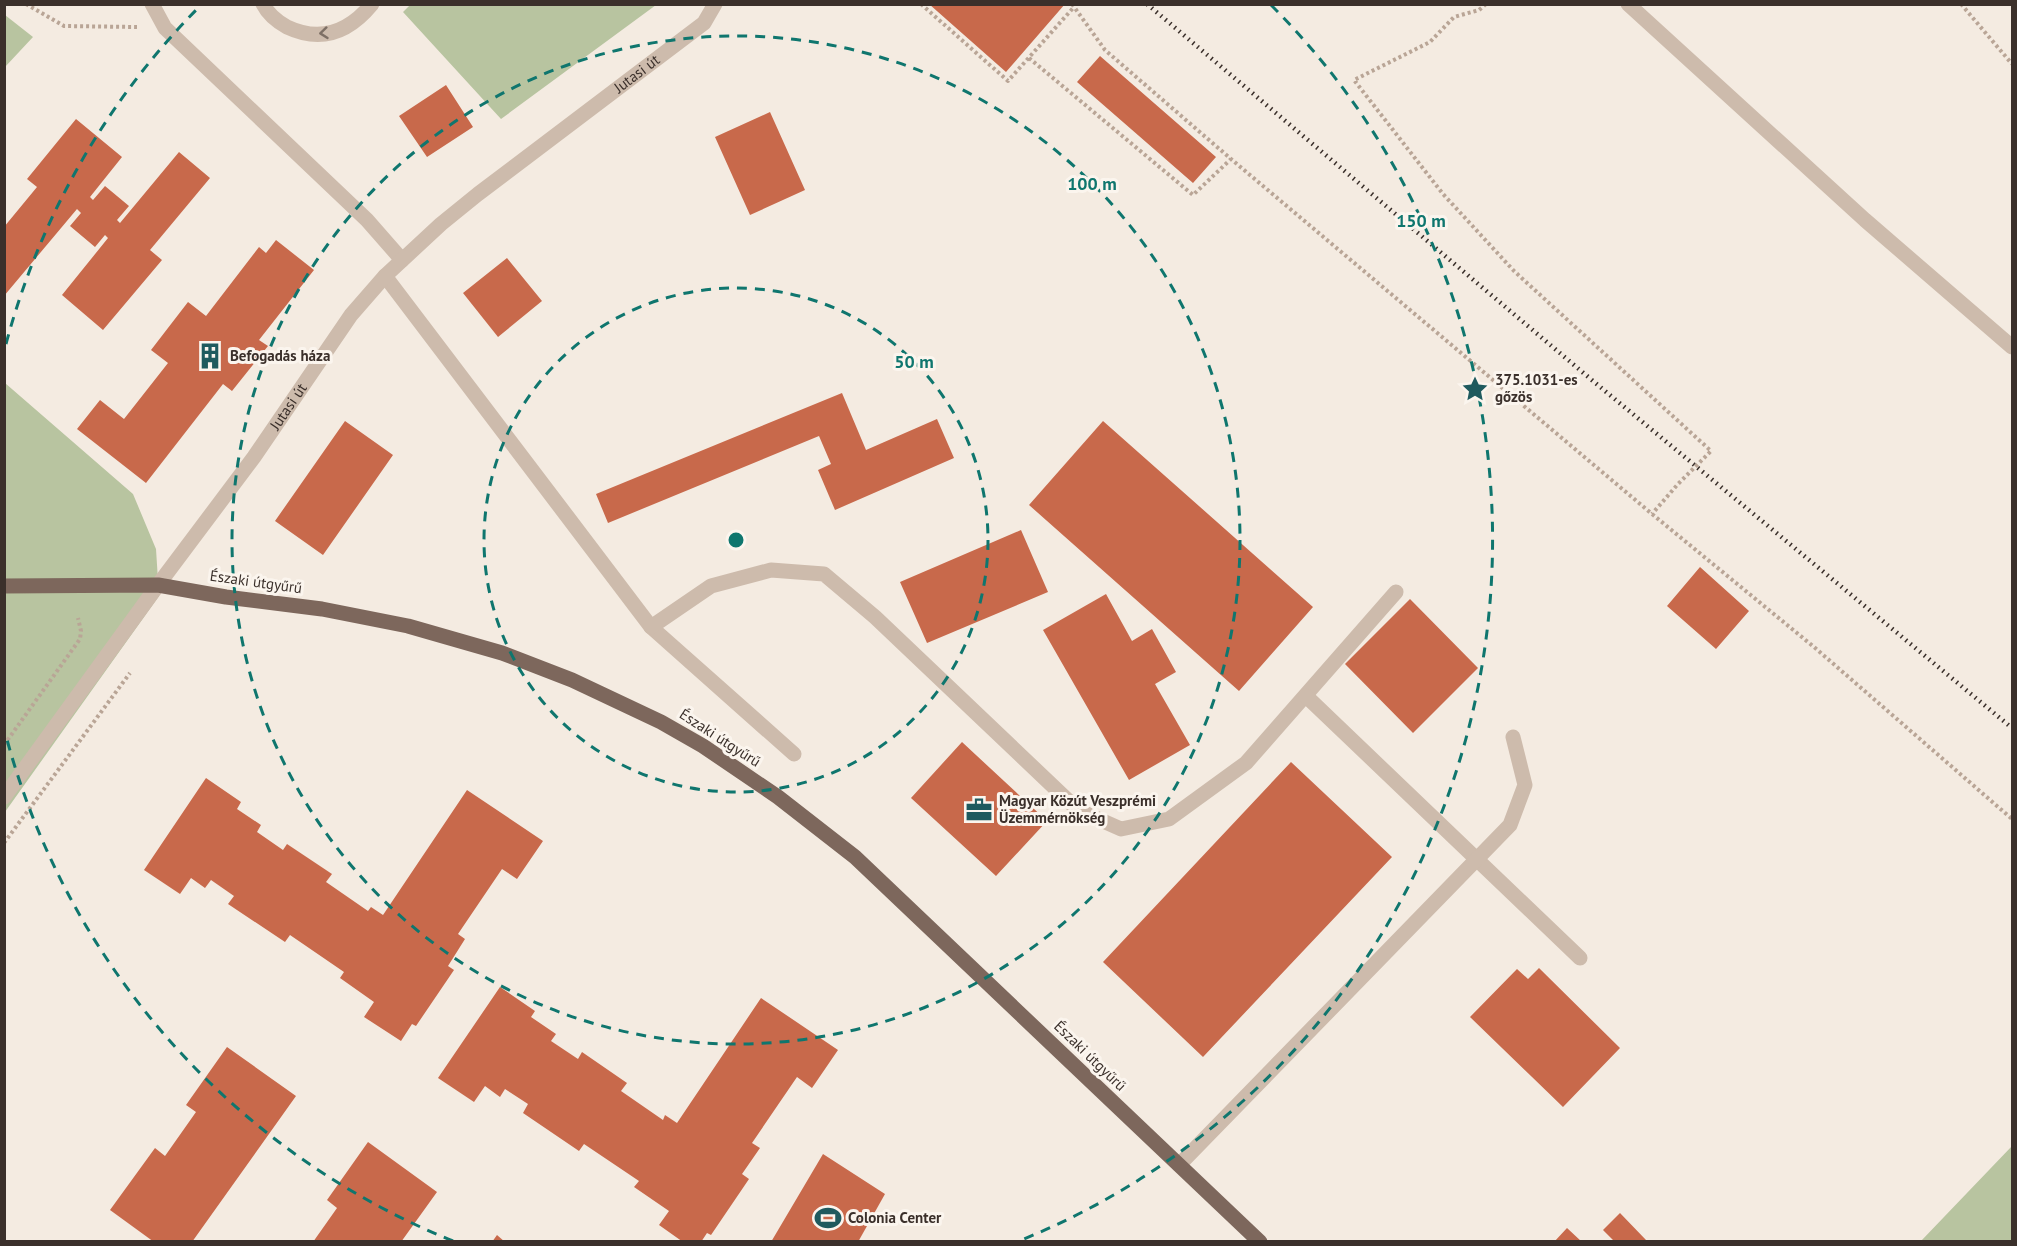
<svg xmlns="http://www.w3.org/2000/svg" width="2017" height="1246" font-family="'PT Sans',sans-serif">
  <rect width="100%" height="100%" fill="#f4ebe1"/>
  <!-- green -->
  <path fill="#b8c4a0" d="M410 5V4L656 5 501 119 403 12Z
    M5 15 33 37 5 67H4Z
    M5 383 133 494 156 549 159 596 5 812Z
    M2012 1146V1241H1921Z"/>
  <!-- building -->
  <path fill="#c8694b" d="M929 4H1065L1006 72Z
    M1100 56 1216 157 1193 183 1077 82Z
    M446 85 473 127 427 157 399 116Z
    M770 112 805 190 750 215 715 137Z
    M76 119 122 157 90 197 93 200 105 186 129 206 117 220 120 223 179 152 210 178 150 250 162 260 103 330 62 295 108 238 105 235 95 247 70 226 81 213 77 209 4 296V227L37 187 27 179Z
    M276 240 314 270 259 340 268 346 232 391 223 384 146 483 77 429 100 400 124 419 168 363 151 350 188 302 206 316 259 247 266 253Z
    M507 258 542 301 498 337 463 293Z
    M842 393 866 450 937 419 954 458 835 510 818 470 831 464 819 436 608 523 596 494Z
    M345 421 393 455 323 555 275 521Z
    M1103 421 1313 607 1239 691 1029 505Z
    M1021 530 1048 592 927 643 900 582Z
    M1700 567 1749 611 1716 649 1667 606Z
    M1106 594 1132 641 1152 629 1176 672 1155 684 1190 745 1129 780 1043 630Z
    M1410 599 1478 668 1413 733 1345 664Z
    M962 742 1047 821 996 876 911 798Z
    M1291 762 1392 857 1203 1057 1103 962Z
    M206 778 241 802 237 809 261 825 257 832 283 850 287 844 332 874 326 882 368 911 371 907 383 915 467 790 543 841 517 879 502 869 458 934 465 939 448 966 454 970 416 1026 412 1024 401 1041 364 1017 374 1002 340 978 344 972 290 935 285 942 228 904 234 896 211 880 205 888 191 878 180 894 144 870Z
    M1539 968 1620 1048 1563 1107 1470 1017 1517 969 1528 979Z
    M500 987 535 1011 531 1017 556 1034 551 1041 578 1059 582 1052 627 1083 621 1091 663 1120 665 1115 677 1123 761 998 838 1050 812 1088 797 1077 752 1143 760 1148 742 1174 749 1179 711 1235 707 1233 701 1242H683L659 1225 669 1211 634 1187 639 1181 584 1144 579 1151 523 1113 528 1104 505 1089 500 1097 485 1086 474 1102 438 1078Z
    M227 1047 296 1096 192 1242H154L110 1210 155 1148 165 1156 196 1112 186 1105Z
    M368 1142 437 1192 401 1242H313L337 1208 327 1200Z
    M823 1154 885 1194 858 1242H771Z
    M1620 1213 1646 1240 1644 1242H1615L1603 1230Z
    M1567 1228 1582 1242H1554Z
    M497 1235 505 1242H492Z"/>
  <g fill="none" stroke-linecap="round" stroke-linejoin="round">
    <!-- path -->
    <path stroke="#b9a596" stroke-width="4" stroke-dasharray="3 3" stroke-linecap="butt" d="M26 4 64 26 137 27
      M921 4 1008 81 1074 7
      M1072 4 1105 50 1231 159 1652 514 1814 647 2012 819
      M1486 4 1479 10 1454 17 1430 42 1354 80 1443 194 1514 271 1711 451 1678 484 1652 514
      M1961 4 2012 64
      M1029 58 1193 195 1231 159
      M4 745 80 639 81 631 78 618
      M4 843 130 673"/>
    <!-- minor -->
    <g stroke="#cdbbac" stroke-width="15">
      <path d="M152 4 165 28 367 220 402 260"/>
      <path d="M263 4C268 14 278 22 287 27 321 43 349 32 372 4"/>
      <path d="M1628 4 1865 220 2012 347"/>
      <path d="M385 276 651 627 794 754"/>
      <path d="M651 627 711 586 771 570 824 574 875 617 1078 810 1121 829 1169 819 1246 763 1396 592"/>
      <path d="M1306 696 1580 958"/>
      <path id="s1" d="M4 797 158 585 254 457 351 315 385 276 441 224 478 194 704 23 715 4"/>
      <path d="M1179 1165 1510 825 1525 785 1513 737"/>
    </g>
    <!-- major -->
    <path stroke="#7d675c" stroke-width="15" d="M4 586 158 585 226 597 322 609 408 626 502 653 572 680 661 722 703 746 778 797 855 857 1260 1242"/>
    <!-- rail -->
    <path stroke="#3b302b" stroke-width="4.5" stroke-dasharray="1.5 4.5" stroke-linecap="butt" d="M1147 4 1593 381 2012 728"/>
  </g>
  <!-- one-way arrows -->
  <defs><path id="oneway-chevron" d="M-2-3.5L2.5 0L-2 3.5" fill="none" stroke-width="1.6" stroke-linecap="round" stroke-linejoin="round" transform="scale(1.5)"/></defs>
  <use stroke="#7d6f65" href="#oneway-chevron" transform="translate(324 33) rotate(174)"/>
  <!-- distance rings -->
  <g fill="none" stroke="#0f766e" stroke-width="3" stroke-dasharray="10 8">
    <circle cx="736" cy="540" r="252"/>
    <circle cx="736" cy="540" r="504"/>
    <path d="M453 1241A756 756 0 0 1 6 736M6 344A756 756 0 0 1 201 5M1271 5A756 756 0 0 1 1019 1241"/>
  </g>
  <!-- icons -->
  <defs>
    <g id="building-bare" transform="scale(2.07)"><path d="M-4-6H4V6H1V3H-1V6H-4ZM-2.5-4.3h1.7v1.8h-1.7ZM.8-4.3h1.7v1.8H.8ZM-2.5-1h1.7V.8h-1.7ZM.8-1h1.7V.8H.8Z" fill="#1f5a5e" stroke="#fbf5ee" stroke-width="2.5" paint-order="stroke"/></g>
    <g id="sight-bare" transform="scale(2.07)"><path d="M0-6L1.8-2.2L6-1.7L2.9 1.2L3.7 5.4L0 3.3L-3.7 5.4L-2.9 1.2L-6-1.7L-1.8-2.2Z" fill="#1f5a5e" stroke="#fbf5ee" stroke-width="2.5" paint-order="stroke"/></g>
    <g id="office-bare" transform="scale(2.07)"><path d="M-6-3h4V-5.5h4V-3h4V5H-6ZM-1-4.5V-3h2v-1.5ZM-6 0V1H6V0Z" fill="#1f5a5e" stroke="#fbf5ee" stroke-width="2.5" paint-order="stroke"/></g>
    <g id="stadium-bare" transform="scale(2.07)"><path d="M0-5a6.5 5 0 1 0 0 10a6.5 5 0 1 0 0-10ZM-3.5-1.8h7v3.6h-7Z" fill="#1f5a5e" stroke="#fbf5ee" stroke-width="2.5" paint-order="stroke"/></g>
  </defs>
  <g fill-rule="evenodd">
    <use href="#building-bare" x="210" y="356"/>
    <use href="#sight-bare" x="1475" y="389"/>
    <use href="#office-bare" x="979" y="810"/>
    <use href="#stadium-bare" x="828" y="1218"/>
  </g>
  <g text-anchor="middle" stroke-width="6" stroke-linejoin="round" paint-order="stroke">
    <!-- street labels -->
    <g font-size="15" fill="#3b302b" stroke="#fbf5ee">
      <text dy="5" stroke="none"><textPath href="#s1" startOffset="969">Jutasi út</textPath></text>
      <text dy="5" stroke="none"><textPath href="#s1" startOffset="483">Jutasi út</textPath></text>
      <text transform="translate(256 582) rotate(8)" y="5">Északi útgyűrű</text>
      <text transform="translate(720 738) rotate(33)" y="5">Északi útgyűrű</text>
      <text transform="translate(1090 1056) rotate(44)" y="5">Északi útgyűrű</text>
    </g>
    <!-- poi labels -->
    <g font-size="15" font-weight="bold" fill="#3b302b" stroke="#fbf5ee" text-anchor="start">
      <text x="230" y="361">Befogadás háza</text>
      <text x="1495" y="385">375.1031-es<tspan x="1495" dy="17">gőzös</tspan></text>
      <text x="999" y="806">Magyar Közút Veszprémi<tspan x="999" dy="17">Üzemmérnökség</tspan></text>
      <text x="848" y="1223">Colonia Center</text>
    </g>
  </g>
  <circle cx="736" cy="540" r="9" fill="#0f766e" stroke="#fbf5ee" stroke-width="3"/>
  <g font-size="18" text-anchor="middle" font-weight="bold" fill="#0f766e" stroke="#fbf5ee" stroke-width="6" stroke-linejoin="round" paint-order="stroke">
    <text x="1092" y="190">100 m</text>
    <text x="1421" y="227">150 m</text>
    <text x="914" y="368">50 m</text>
  </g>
  <!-- border -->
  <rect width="2017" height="1246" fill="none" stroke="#3b302b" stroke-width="12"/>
</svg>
